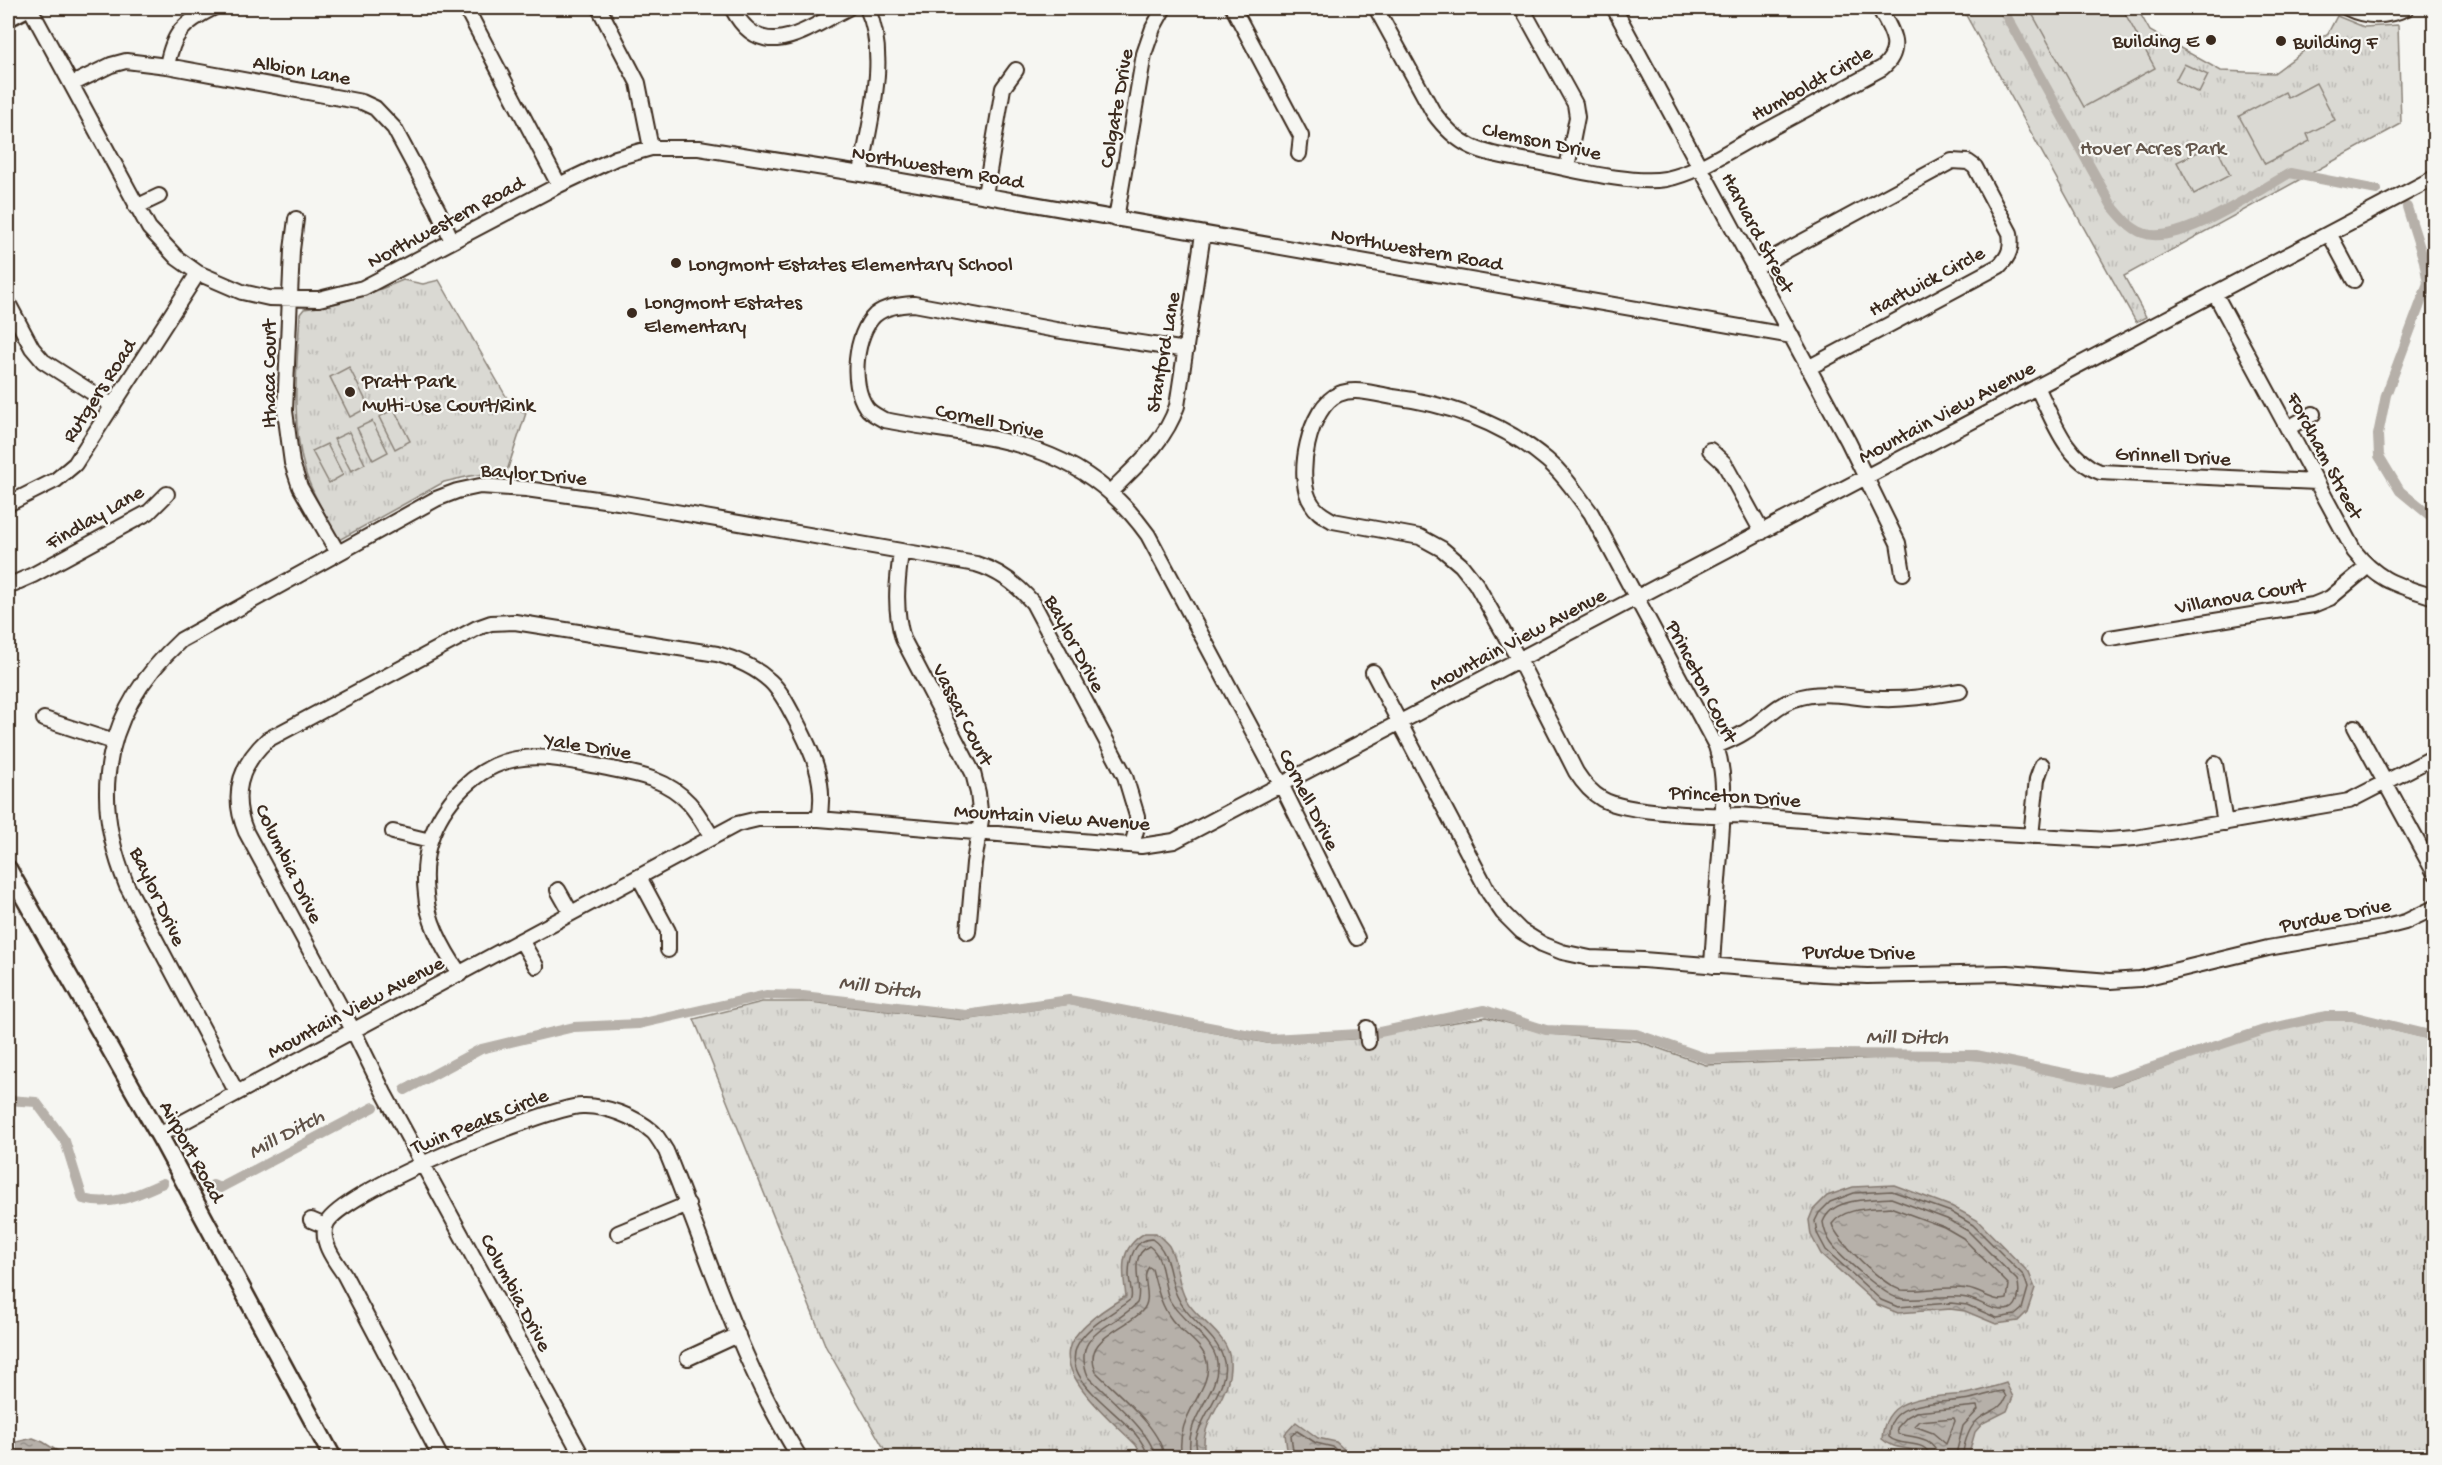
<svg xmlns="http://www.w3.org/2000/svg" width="2442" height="1465" font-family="'Gochi Hand',sans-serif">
  <defs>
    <pattern id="grass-tufts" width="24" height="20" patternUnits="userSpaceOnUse" patternTransform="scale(1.5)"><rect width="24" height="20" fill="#dad9d3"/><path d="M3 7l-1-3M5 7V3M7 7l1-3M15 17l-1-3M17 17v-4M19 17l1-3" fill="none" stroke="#bcbab5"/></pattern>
    <pattern id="water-ripples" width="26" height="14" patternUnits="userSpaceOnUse" patternTransform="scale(1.5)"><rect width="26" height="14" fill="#b6b0a9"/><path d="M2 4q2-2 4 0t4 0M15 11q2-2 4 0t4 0" fill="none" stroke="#958f89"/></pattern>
  </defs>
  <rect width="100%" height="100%" fill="#f6f6f2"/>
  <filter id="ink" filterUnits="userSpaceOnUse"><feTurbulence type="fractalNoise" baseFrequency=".0167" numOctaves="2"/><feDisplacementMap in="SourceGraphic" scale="12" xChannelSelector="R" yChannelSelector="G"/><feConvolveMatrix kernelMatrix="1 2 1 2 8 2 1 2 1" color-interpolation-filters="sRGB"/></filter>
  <g filter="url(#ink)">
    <!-- grass -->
    <path fill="url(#grass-tufts)" stroke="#8a8278" stroke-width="1.5" d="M1962 8H2137L2150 31 2221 71 2274 73 2328 33 2337 16 2364 27 2398 25 2401 124 2124 276 2146 317 2136 322Z
      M403 280 423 284 439 280 511 405 526 413 507 471 470 476 444 482 339 540C328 519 313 496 306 474 290 422 297 367 300 314L304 309C340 305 370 294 403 280Z
      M762 1002H810L964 1020 1069 1004 1267 1043 1353 1039 1486 1017 1549 1034 1638 1041 1706 1065 1909 1057 1988 1060 2112 1086 2267 1031 2325 1020 2348 1019 2434 1040V1456L889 1457 826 1347 694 1019Z"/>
    <!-- garden -->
    <path fill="#dad9d3" stroke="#8a8278" stroke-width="1.5" d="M2029 8H2122L2155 68 2084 107Z
      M2184 64 2208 75 2199 93 2175 81Z
      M2316 83 2335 120 2307 134 2310 141 2265 164 2239 116 2285 92 2288 98Z
      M2215 144 2230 175 2194 194 2177 162Z
      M349 367 369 407 350 417 330 377Z
      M394 409 410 441 395 449 379 417Z
      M372 421 388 452 373 460 357 428Z
      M349 432 365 464 351 471 334 439Z
      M327 444 343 475 329 483 312 451Z"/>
    <!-- water -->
    <path fill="url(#water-ripples)" stroke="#857a71" stroke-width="1.5" d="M1894 1185 1953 1207 1977 1220 2029 1273 2035 1288 2027 1312 2018 1321 1996 1324 1965 1311 1950 1309 1898 1313 1878 1305 1821 1254 1811 1235 1809 1220 1813 1210 1827 1196 1853 1187Z
      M1145 1233H1156C1160 1237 1166 1242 1169 1246 1180 1265 1176 1289 1191 1307 1204 1324 1230 1338 1230 1362 1232 1401 1197 1418 1205 1457H1143L1136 1445C1116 1424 1061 1381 1069 1349 1074 1328 1109 1306 1126 1296 1122 1269 1119 1248 1145 1233Z
      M2006 1383 2013 1397 2007 1411 1983 1423 1975 1432 1968 1457H1927C1914 1445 1896 1452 1882 1439 1885 1393 1930 1398 1965 1394 1979 1392 1993 1387 2006 1383Z
      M1296 1422 1318 1438 1336 1442 1352 1457H1288L1285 1434Z
      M33 1438 43 1442 67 1457H8V1444Z"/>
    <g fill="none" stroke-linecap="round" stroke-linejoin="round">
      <!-- shore -->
      <path stroke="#6c6056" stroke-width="1.5" d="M1892 1191 1951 1212 1973 1225 2024 1276 2028 1288 2022 1309 2015 1315 1997 1318 1967 1305 1951 1303 1898 1307 1881 1300 1826 1250 1817 1233 1815 1221 1819 1213 1830 1202 1854 1193Z
        M1891 1198 1947 1219 1968 1231 2017 1280C2020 1288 2020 1305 2010 1309 1995 1314 1981 1301 1967 1298 1944 1293 1917 1303 1898 1298 1884 1295 1840 1256 1831 1243 1827 1237 1824 1230 1823 1222 1832 1197 1869 1200 1891 1198Z
        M1890 1207 1944 1227 1963 1238 2009 1285 2007 1299C1994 1303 1981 1291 1968 1289 1946 1285 1924 1292 1902 1290 1886 1288 1836 1240 1832 1224 1844 1207 1871 1209 1890 1207Z
        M1954 1418 1955 1421 1946 1444 1933 1433 1914 1426 1919 1421Z
        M1148 1458C1143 1417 1040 1381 1086 1333 1099 1319 1117 1311 1131 1299 1133 1291 1129 1283 1129 1275 1129 1259 1134 1239 1152 1239 1171 1252 1168 1277 1177 1296 1188 1321 1215 1332 1223 1358 1232 1384 1201 1414 1196 1439 1195 1445 1198 1452 1199 1458
        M1155 1458C1154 1433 1105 1395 1088 1376 1070 1332 1115 1328 1137 1303 1144 1286 1126 1258 1149 1246 1165 1257 1162 1284 1170 1301 1181 1321 1214 1339 1217 1362 1220 1397 1182 1416 1191 1458
        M1164 1458C1163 1429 1115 1392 1096 1372 1081 1338 1125 1330 1142 1311 1155 1297 1139 1278 1149 1267L1152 1269C1157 1287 1160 1304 1172 1320 1183 1334 1203 1344 1207 1362 1213 1391 1173 1415 1182 1458
        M1294 1458 1291 1436 1297 1431 1316 1443 1333 1447 1344 1458
        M1930 1458C1928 1438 1900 1448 1889 1437 1887 1397 1944 1404 1970 1399 1981 1397 1992 1392 2003 1391L2006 1397C2001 1410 1991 1410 1980 1418 1968 1427 1964 1443 1962 1458
        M1938 1458C1937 1437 1914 1437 1898 1434L1897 1428 1907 1417 1916 1412 1977 1406 1978 1410 1963 1426 1955 1458"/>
      <!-- canal -->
      <path stroke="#b6b0a9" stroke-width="10" d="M2002 8 2112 206C2121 217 2130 228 2143 233 2177 247 2258 191 2290 173L2377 190
        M2407 207 2424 261 2428 283 2386 395 2378 435 2379 456 2400 491 2434 519
        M1375 1033 1484 1010 1546 1030 1636 1034 1708 1059 1829 1054 1976 1055 2108 1082 2264 1030 2325 1016H2352L2434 1036
        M405 1090 481 1049 574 1027 639 1024 766 995 803 996 966 1015 1069 1000 1271 1039 1360 1034
        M8 1100 36 1102 65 1141 83 1199C113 1207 136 1195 163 1183L161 1184
        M213 1185 220 1188 374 1107"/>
      <!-- minor casing -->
      <g stroke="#3b2a1e" stroke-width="18">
        <path id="minor" d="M30 8 149 228 177 258 198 273 242 292 269 298 319 299 363 288 559 185 616 158 651 148H699L861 174 1792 336
          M466 8 559 185
          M599 8 638 83 651 148
          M732 8C762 66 806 29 848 8
          M1233 8 1301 136 1299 154
          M1376 8 1433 112C1463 154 1489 153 1535 162 1572 169 1630 185 1666 179 1696 173 1723 154 1749 140 1793 116 1838 92 1882 68 1905 49 1891 29 1879 8
          M1522 8 1575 104 1577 117 1567 168
          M1614 8 1848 441 1898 543 1903 573
          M2347 8C2367 18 2387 17 2407 8
          M167 66C173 33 183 23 213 8
          M72 84 111 65 126 61 167 66 362 102 375 108 394 128 438 210 452 241
          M861 174C869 121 890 58 867 8
          M985 195 1003 88 1016 70
          M136 207 159 196
          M296 219 292 250 285 411 292 463 300 487 338 553
          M1116 219 1144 54 1153 28 1164 8
          M2330 235 2354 280
          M1754 268 1952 161 1968 162 1975 167 2010 233C2012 247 2010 256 1999 266L1808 368
          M2215 294 2354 551C2379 582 2398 585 2434 597
          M8 303 32 348 43 361 113 406
          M1186 350 1056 330 914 304C901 305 886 306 875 315 855 334 850 384 866 407 870 413 877 416 884 420 992 440 1078 437 1148 535L1282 786 1357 938
          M2037 387C2053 419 2065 459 2100 472L2317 482
          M2288 428 2313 414
          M1710 450 1724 463 1762 532
          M1111 491C1137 465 1165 442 1177 406L1203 234
          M8 504 56 480 75 464 198 273
          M901 552C897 583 894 609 903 639L973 773 978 793 981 820 974 863 968 932
          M8 586 33 575 149 512 167 494
          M2110 638 2313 605 2330 598 2367 567
          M1373 672 1489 893 1503 913 1521 931 1542 944 1562 952 1590 958 1643 960 1823 974 1867 976 2007 973 2110 981 2140 979 2268 948 2382 928 2405 922 2434 908
          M44 719 114 742
          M2355 727 2434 872
          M1716 746C1726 742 1736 738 1745 732 1763 722 1775 705 1795 699 1823 689 1853 698 1882 699 1908 700 1935 695 1960 691
          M2215 764 2225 823
          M393 832 430 841
          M2031 836 2037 779 2042 765
          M639 877 668 931V950
          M558 890 571 913
          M521 940 536 966
          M1712 966C1714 929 1717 892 1720 855 1722 818 1728 782 1716 746L1591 513C1577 495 1565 475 1547 460 1503 423 1449 404 1393 397 1376 394 1355 387 1339 394 1309 406 1294 479 1312 504 1317 513 1325 516 1333 521L1420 537 1442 549 1461 565 1476 584 1519 660 1576 772C1583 783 1590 792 1602 799 1625 813 1711 816 1740 815L1929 830 2109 840 2135 838 2349 801 2434 757
          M460 974C444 951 428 923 426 895 424 878 425 857 430 841 442 803 476 766 516 759 542 754 571 761 597 766 630 773 665 776 689 803 698 813 705 826 712 837
          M1367 1028 1368 1042
          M237 1093 127 886C88 792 106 709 181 640L436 499 457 491 480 486 526 489 618 502 976 564C1000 571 1017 584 1033 603L1125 776 1137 816V827L1132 845
          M159 1135 737 824 758 819H819L1141 846 1174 841 2434 178
          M311 1220 325 1226
          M618 1233 688 1204
          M688 1358 738 1335
          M441 1458 344 1274C335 1261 320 1242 326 1225 336 1194 546 1107 582 1106 605 1105 636 1117 653 1132 658 1137 662 1145 666 1151 708 1253 740 1364 800 1458
          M583 1458 384 1093 354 1032 246 832C231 796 239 766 267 740L477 628 491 623 515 622 717 654C736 659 755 667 770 681 781 691 788 706 795 719 812 751 827 782 819 819"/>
      </g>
      <!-- major casing -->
      <g stroke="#3b2a1e" stroke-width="21">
        <path id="major" d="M8 18 27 8
          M8 869 163 1142 333 1458"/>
      </g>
      <!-- minor -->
      <use href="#minor" stroke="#f6f6f2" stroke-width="14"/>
      <!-- major -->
      <use href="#major" stroke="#f6f6f2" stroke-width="16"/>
    </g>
  </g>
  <!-- markers -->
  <g fill="#3b2a1e" stroke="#f6f6f2" stroke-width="2">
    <circle cx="2211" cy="40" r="6"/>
    <circle cx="2281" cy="41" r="6"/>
    <circle cx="676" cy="263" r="6"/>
    <circle cx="632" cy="313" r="6"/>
    <circle cx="350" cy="392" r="6"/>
  </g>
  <g text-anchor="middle" stroke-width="4.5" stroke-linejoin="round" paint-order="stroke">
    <!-- poi labels -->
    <g font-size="21" fill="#3b2a1e" stroke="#f6f6f2" text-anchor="start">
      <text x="2199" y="47" text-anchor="end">Building E</text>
      <text x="2293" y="48">Building F</text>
      <text x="688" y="270">Longmont Estates Elementary School</text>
      <text x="644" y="308">Longmont Estates<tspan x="644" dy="24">Elementary</tspan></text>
      <text x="362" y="387">Pratt Park<tspan x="362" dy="24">Multi-Use Court/Rink</tspan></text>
    </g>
    <!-- street labels -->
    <g font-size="21" fill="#3b2a1e" stroke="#f6f6f2">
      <text transform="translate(302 69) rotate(10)" y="7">Albion Lane</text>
      <text transform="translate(1811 82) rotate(-29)" y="7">Humboldt Circle</text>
      <text transform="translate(1115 108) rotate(-80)" y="7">Colgate Drive</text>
      <text transform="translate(1542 140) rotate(12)" y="7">Clemson Drive</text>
      <text transform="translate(938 166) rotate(10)" y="7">Northwestern Road</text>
      <text transform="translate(445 221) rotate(-28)" y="7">Northwestern Road</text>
      <text transform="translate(1759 232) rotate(62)" y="7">Harvard Street</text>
      <text transform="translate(1417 248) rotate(10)" y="7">Northwestern Road</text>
      <text transform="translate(1926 280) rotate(-28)" y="7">Hartwick Circle</text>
      <text transform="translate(1162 352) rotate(-80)" y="7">Stanford Lane</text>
      <text transform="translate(268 374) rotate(-90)" y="7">Ithaca Court</text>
      <text transform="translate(98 390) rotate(-57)" y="7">Rutgers Road</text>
      <text transform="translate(1946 411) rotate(-28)" y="7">Mountain View Avenue</text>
      <text transform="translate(990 420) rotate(12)" y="7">Cornell Drive</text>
      <text transform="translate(2173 455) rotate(3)" y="7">Grinnell Drive</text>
      <text transform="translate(2326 455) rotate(62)" y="7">Fordham Street</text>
      <text transform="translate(534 473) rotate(5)" y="7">Baylor Drive</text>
      <text transform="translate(94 516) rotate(-30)" y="7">Findlay Lane</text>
      <text transform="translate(2240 595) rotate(-10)" y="7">Villanova Court</text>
      <text transform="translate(1517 638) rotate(-28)" y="7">Mountain View Avenue</text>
      <text transform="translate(1076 643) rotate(62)" y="7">Baylor Drive</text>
      <text transform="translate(1703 681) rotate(63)" y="7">Princeton Court</text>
      <text transform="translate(964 714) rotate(63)" y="7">Vassar Court</text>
      <text transform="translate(588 745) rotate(9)" y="7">Yale Drive</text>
      <text transform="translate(1735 795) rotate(4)" y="7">Princeton Drive</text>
      <text transform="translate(1310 799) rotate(63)" y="7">Cornell Drive</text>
      <text transform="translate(1052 816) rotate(4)" y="7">Mountain View Avenue</text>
      <text transform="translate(290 863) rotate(64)" y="7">Columbia Drive</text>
      <text transform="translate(159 896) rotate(65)" y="7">Baylor Drive</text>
      <text transform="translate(2335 914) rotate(-11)" y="7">Purdue Drive</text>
      <text transform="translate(1859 951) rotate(1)" y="7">Purdue Drive</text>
      <text transform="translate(355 1006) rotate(-28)" y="7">Mountain View Avenue</text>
      <text transform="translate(479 1120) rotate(-22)" y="7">Twin Peaks Circle</text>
      <text transform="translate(193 1151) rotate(61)" y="7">Airport Road</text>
      <text transform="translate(517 1292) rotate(62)" y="7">Columbia Drive</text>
    </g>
    <!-- park labels -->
    <g font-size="21" fill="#63564b" stroke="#f6f6f2">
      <text x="2153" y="154">Hover Acres Park</text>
    </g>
    <!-- water labels -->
    <g font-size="22" font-style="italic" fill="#605248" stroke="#f6f6f2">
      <text transform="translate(880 985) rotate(7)" y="8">Mill Ditch</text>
      <text x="1907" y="1043">Mill Ditch</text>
      <text transform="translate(285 1132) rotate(-28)" y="8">Mill Ditch</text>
    </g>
  </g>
  <!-- margin -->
  <rect width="2442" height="1465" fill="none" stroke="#f6f6f2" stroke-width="30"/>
  <rect x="15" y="15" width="2412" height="1435" fill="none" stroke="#3b2a1e" stroke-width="2" filter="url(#ink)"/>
</svg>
